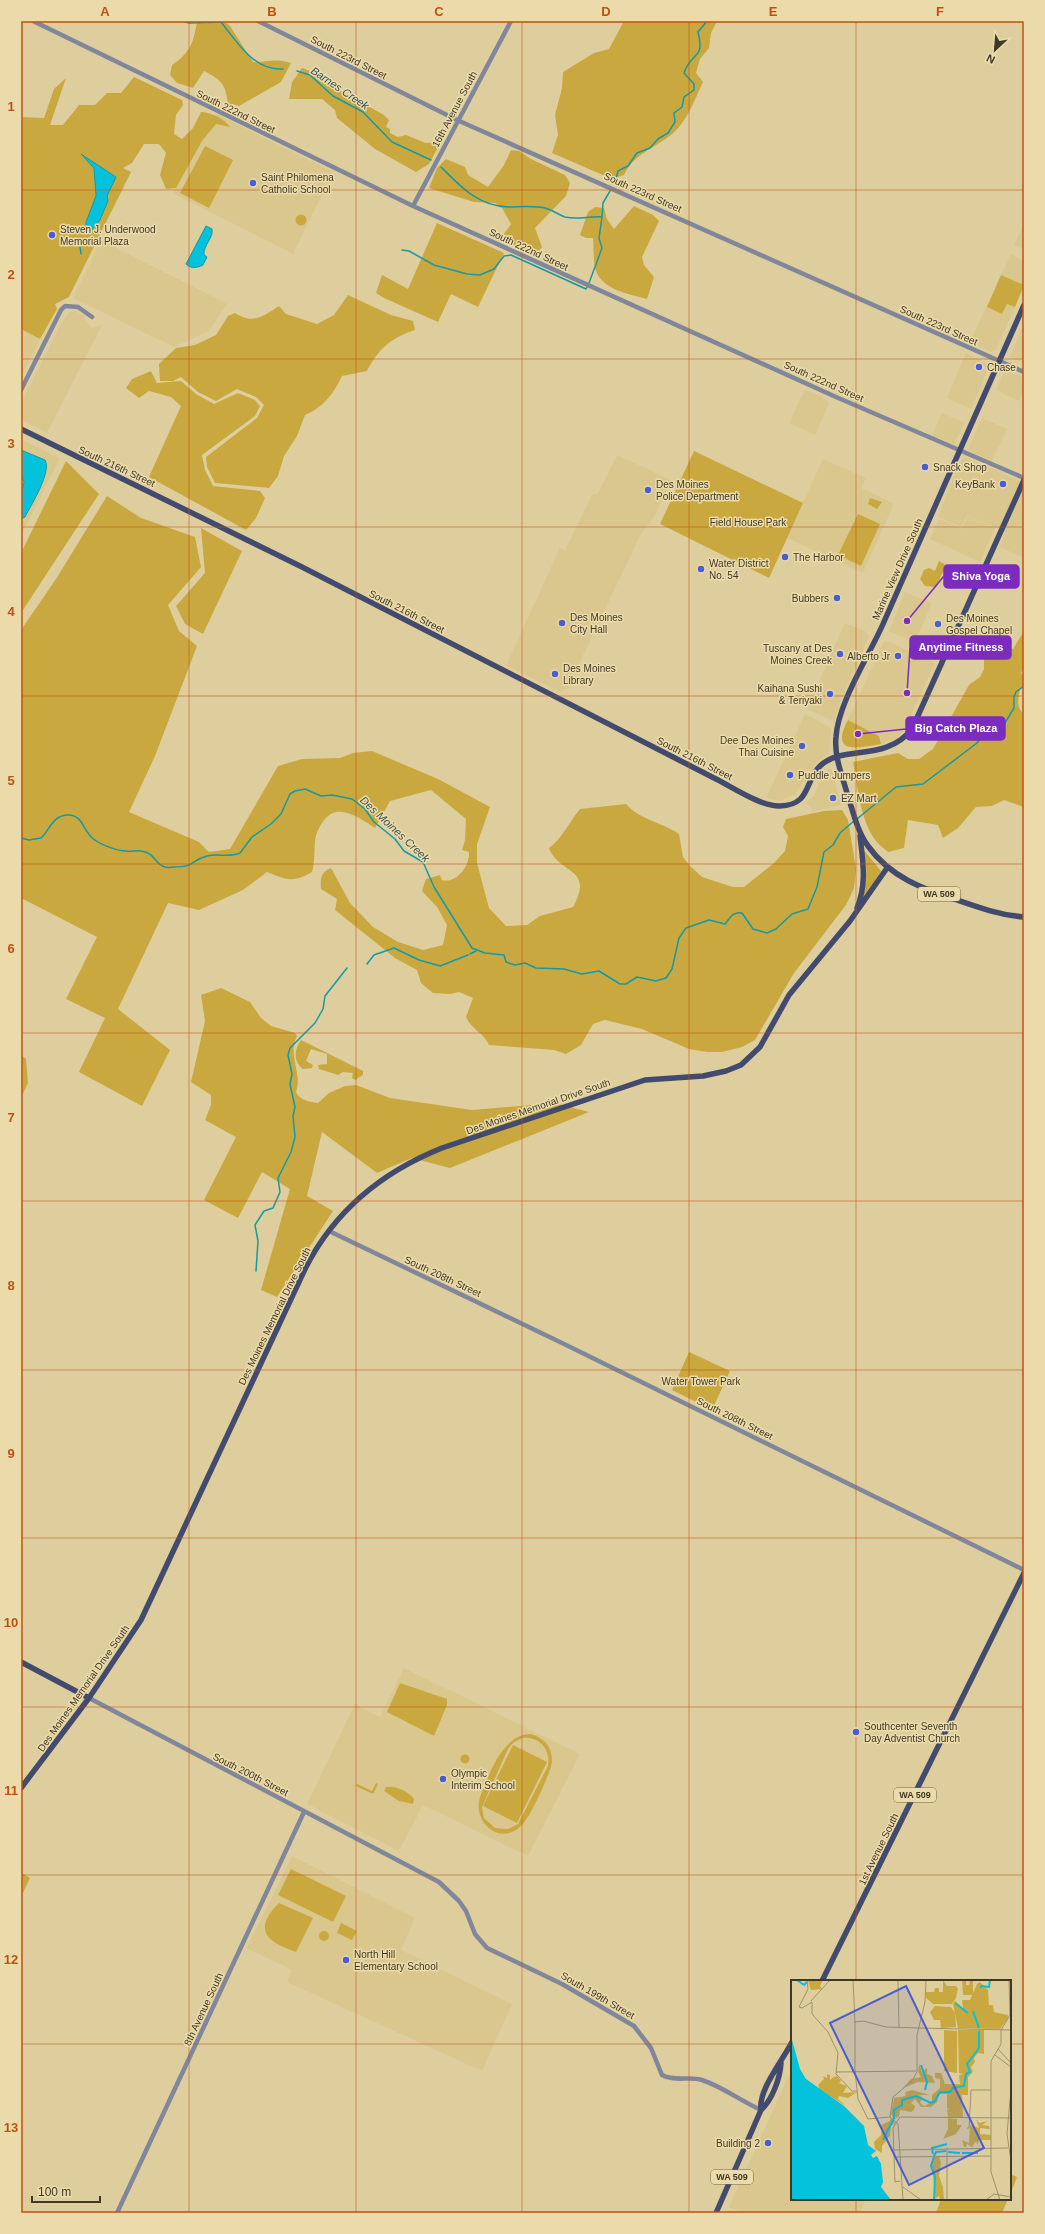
<svg xmlns="http://www.w3.org/2000/svg" width="1045" height="2234" font-family="Arial,sans-serif">
  <rect width="100%" height="100%" fill="#dece9d"/>
  <!-- built -->
  <path fill="#dac78e" d="M215 113 333 172 293 254 173 193Z
    M1024 224V249L1014 245Z
    M101 240 227 304 209 331 174 347 73 298Z
    M1011 254 1024 261V287L996 350 991 352 970 342Z
    M75 311 83 315 91 328 102 325 47 433 21 419V403L61 324 69 312Z
    M1024 322V363L1010 357Z
    M21 329 40 339 21 378Z
    M966 353 986 363 989 367 971 409 947 398Z
    M1004 372H1010L1024 378V391L1019 401 996 390Z
    M805 389 827 400 829 404 815 435 789 423Z
    M942 413 965 423 954 444 932 436Z
    M982 418 1007 429 992 461 968 450Z
    M21 439 60 458 21 536Z
    M617 455 671 480 653 519 641 534 567 689 560 692 507 666 508 661 560 548 565 550 592 495 598 493Z
    M967 458 1024 483V558L1000 547 1006 532 967 515 961 527 938 517 956 471 962 459Z
    M823 459 866 478 861 488 894 504 863 573 787 538Z
    M968 516 995 528 980 562 930 539 939 519 962 529Z
    M905 592 932 603 915 642 889 631Z
    M845 623 865 631 869 637 842 696 834 721 807 709Z
    M884 641 890 642 935 663 904 731 897 738 881 744 879 736 848 720Z
    M805 714 831 728 829 753 816 764 795 794 779 801 766 798Z
    M829 769 832 770 841 805 812 812 811 807 806 803 814 795 825 772Z
    M404 1668 580 1754 528 1856 423 1805 399 1851 307 1804 355 1704 380 1717Z
    M292 1856 415 1918 401 1950 512 2004 482 2071 287 1982 292 1970 247 1948Z
    M789 2075 792 2076V2199H866L860 2213H743L729 2207Z"/>
  <!-- green -->
  <path fill="#c9a93f" fill-rule="evenodd" d="M197 21H224L230 26 253 62C269 62 275 58 291 63L281 82 239 106 228 103C225 83 221 80 204 71L193 88 177 83 170 75 172 65C190 53 194 42 197 21Z
    M624 21H717L711 33 709 48 700 59 696 73 703 82C694 101 687 122 671 135 653 149 634 154 624 175L612 179 552 153 558 135 555 115 562 88 563 72 594 53 609 49Z
    M302 68 326 77 337 89 384 115 389 120 386 127 390 129V133L398 137 406 135 426 143 441 142 429 164 416 172 375 149 337 118 335 110 322 99H289L292 82Z
    M134 77 182 100 183 105 176 115 174 134 182 139 193 128 201 112C211 112 225 119 230 127L216 124 202 141 176 188 166 189 160 175 166 153 159 144H144L132 163 123 168 131 172 69 297 55 304 57 309 40 339 21 329V117L44 118 54 89 66 78 50 125H63L79 105H95L107 93H121Z
    M205 146 233 160 209 208 180 193Z
    M511 150 519 151 531 159 565 175 570 183 566 196 535 228 542 247 537 254 504 241 503 235 511 224 502 208 495 203 474 202 429 188 437 168 446 159 465 167 468 175 488 187 504 165Z
    M634 206 653 215 659 221 642 257 644 265 654 277 647 299C628 294 599 289 595 267 593 258 594 248 593 238H586L580 235 588 212 595 207 604 208 607 219 614 229Z
    M295.5 220a5.5 5.5 0 1 1 11 0a5.5 5.5 0 1 1-11 0Z
    M437 223 504 253 478 307 451 294 438 322 384 298 376 293 382 275 408 289Z
    M1001 275 1024 285 1015 307 1007 304 1002 314 987 307Z
    M348 295 391 315 413 321 415 330C391 338 379 348 367 371L342 376C334 393 323 408 305 415L297 436 284 456 278 476 269 488 215 483 207 467 206 457 257 418 264 405 256 397 237 389 216 401 198 392 181 377 173 381H160L159 364 176 348 195 345 216 335 228 316 235 313C254 325 263 316 279 306L286 314 317 324 334 315Z
    M151 371 157 383 181 381 196 394 214 404 238 393 255 400 260 406 255 416 202 455 205 470 213 486 260 491 265 498 256 518 246 530 149 477 181 406 171 397 149 391 139 398 126 388 132 379Z
    M694 451 803 503 769 578 660 524Z
    M66 461 99 494 21 613V553Z
    M107 496 141 518 195 537 201 567 168 605 179 631 197 646 155 756 129 812 199 842 209 852 230 849 278 766 302 759 340 758 353 753 372 751 438 779 490 807 477 844V863L489 908 506 926 527 925 540 916 573 907C595 867 559 875 549 848 561 840 570 821 580 809L626 804C640 820 662 822 679 834L683 857 690 866 702 877 733 887H744L774 863 785 851 788 836 783 827 786 819 824 811 842 810 848 820 856 869 854 888 846 905 794 973 755 1040 742 1047 722 1052H707L689 1049 642 1029 605 1020 593 1024 581 1045 566 1054 554 1050 489 1045C483 1032 473 1031 466 1017L473 998 459 992 450 994 433 993 421 983 417 970 395 958 335 910 337 899 321 889C320 878 321 872 331 868L350 903 373 927 398 942 423 950 443 945 447 925 437 907 422 891 426 879 440 875 442 880C457 884 470 865 469 852L462 850 465 840 466 819 431 790 390 801 375 828C361 819 339 802 325 819 320 825 316 833 315 841 314 852 315 862 312 872 293 883 287 880 267 872L243 890 199 910 168 903 118 1009 170 1050 142 1106 79 1072 105 1018 66 999 97 937 21 898V630L56 579Z
    M870 498 882 502 877 509 868 504Z
    M858 514 880 524 861 566 838 555Z
    M201 528 242 551 203 634 185 624 176 606 205 573Z
    M939 561 946 565 936 587 925 586 920 579 924 570 929 568 935 571Z
    M1024 631V667L1021 673 1024 677V687L1020 688C1019 700 1015 705 1024 714V807L1004 800 992 806 976 807 958 828 943 838 938 825 908 820 904 848 888 852C885 849 880 846 877 842 861 824 857 785 853 762L898 753 908 759H919L933 749 969 685 980 677 984 669V652L990 647 1013 649Z
    M848 720 879 736 881 744C859 748 829 755 848 720Z
    M863 849 881 871 862 902C867 884 868 867 863 849Z
    M221 988 250 1002 261 1018 271 1026 295 1033 297 1036C287 1056 303 1073 296 1092 299 1100 310 1102 318 1103L329 1093 345 1086 356 1085 390 1098 472 1110 555 1103 589 1112 450 1168 412 1158 377 1173 322 1132 307 1196 333 1211 277 1297 261 1290 290 1189 262 1172 238 1218 204 1200 236 1137 205 1120 211 1105V1095L191 1082 205 1021 201 995Z
    M301 1040 363 1071V1075L355 1080 352 1078 353 1073 343 1072 338 1075 319 1069 318 1065 327 1064V1054L311 1049 306 1061 313 1065 312 1068 303 1069C293 1061 294 1049 301 1040Z
    M21 1055 26 1059 28 1083 21 1098Z
    M689 1352 730 1371 712 1410 672 1390Z
    M400 1683 447 1699V1705L434 1736 387 1712Z
    M531 1734C546 1738 555 1751 551 1767 546 1781 532 1814 522 1825 501 1847 472 1823 480 1797 489 1775 502 1734 531 1734ZM522 1738C539 1736 551 1749 548 1766L518 1824 508 1829 495 1828 484 1818 482 1807 508 1749 513 1743Z
    M513 1745 547 1762 517 1823 483 1806Z
    M460.5 1759a4.5 4.5 0 1 1 9 0a4.5 4.5 0 1 1-9 0Z
    M376 1783 378 1784 373 1794 356 1786 357 1784 372 1791Z
    M386 1787C396 1786 408 1791 414 1799L413 1804 399 1801 384 1791Z
    M291 1869 346 1896 333 1922 278 1895Z
    M22 1873 30 1878 21 1897V1874Z
    M279 1903 313 1918 296 1952C267 1942 252 1930 279 1903Z
    M341 1923 357 1931 352 1940 337 1933Z
    M319 1936a5 5 0 1 1 10 0a5 5 0 1 1-10 0Z
    M1010 2174 1017 2177 1010 2195Z
    M941 2199H1008L1002 2213H936Z"/>
  <!-- water -->
  <path fill="#04c2dc" stroke="#1699a5" d="M81 154 116 177 107 196 108 201 100 220 90 232 86 229V222L96 196 94 168Z
    M206 226 212 229C214 238 203 245 204 255L207 257 203 265C197 268 191 269 186 264Z
    M21 450 45 460C52 472 31 505 25 517L21 519V494L24 482 21 475Z"/>
  <g fill="none" stroke-linecap="round" stroke-linejoin="round">
    <!-- stream -->
    <path stroke="#1699a5" stroke-width="1.5" d="M182 21 189 23 221 22C237 42 254 71 283 69
      M297 71 310 75 333 96 363 112 392 142 431 160
      M441 167C461 187 478 206 508 207 520 207 536 205 548 209 554 211 559 215 565 217 578 220 589 216 602 217L603 203 610 191
      M615 182 618 171 628 166 637 153 650 148 658 139 668 133 675 122 674 113 682 107 684 97 694 90V84L684 73C692 50 705 61 698 32L707 21
      M88 234 89 232
      M402 250 409 251 434 265 467 274 480 275 494 269 504 256 511 255 586 289 587 287
      M81 254 80 247 82 244
      M589 283 602 248 599 238 602 217
      M857 819 896 787 923 784 977 743 986 732 1005 723 1014 708V697L1016 692 1024 686
      M21 838 29 840 41 838C50 830 52 816 67 815 84 814 83 833 95 840 102 845 117 851 126 851 131 852 136 850 141 851 156 853 154 864 165 867 168 868 171 867 174 867 196 867 191 860 207 856 218 853 229 858 240 853L252 837 271 824 281 814 290 794 295 791 305 789 321 796 332 795 352 799 365 809 374 822 395 839 404 851 423 862 434 887 472 948 485 953 504 955 506 962 515 965 525 963 536 968 564 969 582 974 599 971 620 984H626L637 977 656 981 666 978 672 969 679 938 686 928 709 920 725 924C730 918 733 911 742 913L753 929 767 933 776 929 792 914 808 909 817 887 824 852 833 845 840 833 854 821
      M470 954 476 951
      M367 964 374 955 394 948 419 960 440 966 468 955
      M256 1271 258 1241 255 1225 264 1211 273 1208 280 1192 278 1178 291 1152 295 1137 293 1116 295 1107 290 1084 292 1074 288 1055 290 1048 315 1023 323 1009 325 996 347 968"/>
    <!-- minor -->
    <path stroke="#81879a" stroke-width="4.5" d="M33 21 413 206 836 397 1024 478
      M258 21 457 120 1024 372
      M413 206 511 21
      M21 390 61 310 65 306 78 307 92 317
      M329 1231 562 1343 1024 1570
      M89 1698 439 1882 459 1901 466 1911 475 1934 487 1948 562 1984 634 2026 651 2048 662 2075C674 2082 690 2076 702 2080 723 2087 741 2101 761 2110
      M117 2213 304 1812"/>
    <!-- major -->
    <path stroke="#424b6d" stroke-width="5.5" d="M1024 305C977 412 930 518 883 624 869 656 838 703 836 737 834 756 842 775 847 793 853 811 857 831 868 846 890 877 923 889 957 900 980 908 1000 915 1024 917
      M21 429 302 567 716 779C732 787 762 807 780 806 811 805 804 782 820 766 843 744 885 763 912 729L1024 480
      M857 908C867 884 863 862 860 836
      M21 1662 89 1698
      M21 1788 89 1698 141 1620 306 1267C336 1209 382 1172 442 1148L645 1080 703 1076 726 1071 741 1065 760 1047 789 995 850 921 887 868
      M822 1981 1024 1573
      M761 2110C758 2090 783 2060 792 2042
      M716 2213 761 2110C772 2100 780 2079 781 2063"/>
  </g>
  <!-- grid -->
  <path fill="none" stroke="#be5112" stroke-width="1" stroke-opacity="0.55" d="M189 21V2213M356 21V2213M522 21V2213M689 21V2213M856 21V1981M21 190H1024M21 359H1024M21 527H1024M21 696H1024M21 864H1024M21 1033H1024M21 1201H1024M21 1370H1024M21 1538H1024M21 1707H1024M21 1875H1024M21 2044H792M1010 2044H1024M856 2199V2213"/>
  <!-- markers -->
  <g fill="#4a5dd1" stroke="#ecdbaa" stroke-width="1.5">
    <circle cx="253" cy="183" r="4"/>
    <circle cx="52" cy="235" r="4"/>
    <circle cx="979" cy="367" r="4"/>
    <circle cx="925" cy="467" r="4"/>
    <circle cx="1003" cy="484" r="4"/>
    <circle cx="648" cy="490" r="4"/>
    <circle cx="785" cy="557" r="4"/>
    <circle cx="701" cy="569" r="4"/>
    <circle cx="837" cy="598" r="4"/>
    <circle cx="562" cy="623" r="4"/>
    <circle cx="938" cy="624" r="4"/>
    <circle cx="840" cy="654" r="4"/>
    <circle cx="898" cy="656" r="4"/>
    <circle cx="555" cy="674" r="4"/>
    <circle cx="830" cy="694" r="4"/>
    <circle cx="802" cy="746" r="4"/>
    <circle cx="790" cy="775" r="4"/>
    <circle cx="833" cy="798" r="4"/>
    <circle cx="856" cy="1732" r="4"/>
    <circle cx="443" cy="1779" r="4"/>
    <circle cx="346" cy="1960" r="4"/>
    <circle cx="768" cy="2143" r="4"/>
  </g>
  <g text-anchor="middle" stroke-width="3" stroke-linejoin="round" paint-order="stroke">
    <!-- shield labels -->
    <g fill="#ecdbaa" stroke="#73694d" stroke-width="1">
      <rect x="918" y="887" width="42" height="14" rx="3"/>
      <rect x="894" y="1788" width="42" height="14" rx="3"/>
      <rect x="711" y="2170" width="42" height="14" rx="3"/>
    </g>
    <g font-size="9" font-weight="bold" fill="#3f3825">
      <text x="939" y="897">WA 509</text>
      <text x="915" y="1798">WA 509</text>
      <text x="732" y="2180">WA 509</text>
    </g>
    <!-- street labels -->
    <g font-size="10" fill="#3f3825" stroke="#ecdbaa">
      <text transform="translate(349 57) rotate(27)" y="4">South 223rd Street</text>
      <text transform="translate(454 109) rotate(-62)" y="4">16th Avenue South</text>
      <text transform="translate(236 111) rotate(26)" y="4">South 222nd Street</text>
      <text transform="translate(643 192) rotate(24)" y="4">South 223rd Street</text>
      <text transform="translate(529 249) rotate(25)" y="4">South 222nd Street</text>
      <text transform="translate(939 325) rotate(24)" y="4">South 223rd Street</text>
      <text transform="translate(824 381) rotate(24)" y="4">South 222nd Street</text>
      <text transform="translate(117 466) rotate(25)" y="4">South 216th Street</text>
      <text transform="translate(897 569) rotate(-66)" y="4">Marine View Drive South</text>
      <text transform="translate(407 611) rotate(27)" y="4">South 216th Street</text>
      <text transform="translate(695 758) rotate(27)" y="4">South 216th Street</text>
      <text transform="translate(538 1106) rotate(-19)" y="4">Des Moines Memorial Drive South</text>
      <text transform="translate(443 1276) rotate(25)" y="4">South 208th Street</text>
      <text transform="translate(274 1316) rotate(-64)" y="4">Des Moines Memorial Drive South</text>
      <text transform="translate(735 1418) rotate(26)" y="4">South 208th Street</text>
      <text transform="translate(83 1688) rotate(-55)" y="4">Des Moines Memorial Drive South</text>
      <text transform="translate(251 1774) rotate(27)" y="4">South 200th Street</text>
      <text transform="translate(878 1849) rotate(-64)" y="4">1st Avenue South</text>
      <text transform="translate(598 1995) rotate(30)" y="4">South 199th Street</text>
      <text transform="translate(203 2009) rotate(-65)" y="4">8th Avenue South</text>
    </g>
    <!-- poi labels -->
    <g font-size="10" fill="#3f3825" stroke="#ecdbaa" text-anchor="start">
      <text x="261" y="181">Saint Philomena<tspan x="261" dy="12">Catholic School</tspan></text>
      <text x="60" y="233">Steven J. Underwood<tspan x="60" dy="12">Memorial Plaza</tspan></text>
      <text x="987" y="371">Chase</text>
      <text x="933" y="471">Snack Shop</text>
      <text x="656" y="488">Des Moines<tspan x="656" dy="12">Police Department</tspan></text>
      <text x="995" y="488" text-anchor="end">KeyBank</text>
      <text x="793" y="561">The Harbor</text>
      <text x="709" y="567">Water District<tspan x="709" dy="12">No. 54</tspan></text>
      <text x="829" y="602" text-anchor="end">Bubbers</text>
      <text x="570" y="621">Des Moines<tspan x="570" dy="12">City Hall</tspan></text>
      <text x="946" y="622">Des Moines<tspan x="946" dy="12">Gospel Chapel</tspan></text>
      <text x="832" y="652" text-anchor="end">Tuscany at Des<tspan x="832" dy="12">Moines Creek</tspan></text>
      <text x="890" y="660" text-anchor="end">Alberto Jr</text>
      <text x="563" y="672">Des Moines<tspan x="563" dy="12">Library</tspan></text>
      <text x="822" y="692" text-anchor="end">Kaihana Sushi<tspan x="822" dy="12">&amp; Teriyaki</tspan></text>
      <text x="794" y="744" text-anchor="end">Dee Des Moines<tspan x="794" dy="12">Thai Cuisine</tspan></text>
      <text x="798" y="779">Puddle Jumpers</text>
      <text x="841" y="802">EZ Mart</text>
      <text x="864" y="1730">Southcenter Seventh<tspan x="864" dy="12">Day Adventist Church</tspan></text>
      <text x="451" y="1777">Olympic<tspan x="451" dy="12">Interim School</tspan></text>
      <text x="354" y="1958">North Hill<tspan x="354" dy="12">Elementary School</tspan></text>
      <text x="760" y="2147" text-anchor="end">Building 2</text>
    </g>
    <!-- park labels -->
    <g font-size="10" fill="#423a23" stroke="#ecdbaa">
      <text x="748" y="526">Field House Park</text>
      <text x="701" y="1385">Water Tower Park</text>
    </g>
    <!-- water labels -->
    <g font-size="11" font-style="italic" fill="#335258" stroke="#ecdbaa">
      <text transform="translate(340 88) rotate(34)" y="4">Barnes Creek</text>
      <text transform="translate(395 829) rotate(43)" y="4">Des Moines Creek</text>
    </g>
  </g>
  <!-- overview -->
  <g transform="translate(791 1980)">
    <rect width="220" height="220" fill="#dece9d"/>
    <path d="M17 0H32L29 6 31 9 20 10ZM152 0 156 6H165L167 9 165 18 161 24H142L135 18V12H143L144 8H148V12H152ZM171 0H175V5H178L179 0H186L182 1V15H172ZM189 2 197 10 198 25H202L203 32 217 35V38L209 49 167 48 162 24 164 21 172 28 171 20H179L186 4ZM144 26 160 27 164 33 165 47 150 48 149 40H143L139 32ZM153 50 166 51V93L153 91ZM167 50H193V74L187 73 183 78 184 82 180 87 182 92 177 97V115H171L172 137H157L156 129 159 130 156 128V114H148L146 122 140 127H130L124 119 120 123 124 126 123 130 120 132 109 130 108 137 103 139 100 134 103 118 114 116 115 112 121 110 139 115H128L132 118 129 122 131 125 134 126 141 121V115L149 108V99L144 98V93H150L154 104H169L168 95 172 94 168 93ZM128 84 131 92 136 88V94L141 96 144 103 127 102 112 108 120 99 130 97 127 92ZM36 94 39 95V100L45 95 43 97 46 96 50 101 48 103 56 106 52 113 66 112 57 118 48 116 47 119 55 126 29 110 27 105 33 99 32 96 36 98ZM99 138 105 143 100 146 99 156 91 166V173L84 169 83 162 90 155 91 148 88 146 99 141ZM157 138 166 139V145H171L165 154 152 159 157 149ZM185 139 188 143 197 141 191 145 198 146 199 149 189 148V154L200 155V160H188L186 165 185 161 181 167 176 164 175 167H173L171 160 178 163 179 145 188 148ZM148 176 150 183 148 196 152 207 153 220H149L148 216 142 220 144 211 140 183 142 177Z" fill="#c9a93f"/>
    <path d="M0 56 9 89 15 99 53 126 73 146 77 165 85 171 80 175 82 178 86 176 90 184 92 202 90 207 100 220H0Z" fill="#04c2dc"/>
    <path fill="none" stroke="#04c2dc" stroke-width="2" d="M6 0 13 5 16 2M189 8 191 6 198 7 199 0M164 23 177 33M182 31 188 48M130 85 136 102 134 110M92 160 103 138V130L111 125V120L125 116 140 123 144 121 149 112H159L162 108 173 106 175 94 179 92 176 84 188 68V51M157 172 169 173M171 173H187M142 174 141 168 156 164M143 176 145 172 155 171M143 177 140 186 144 197 143 220"/>
    <path fill="none" stroke="#9e926d" stroke-width="1" d="M16 0 17 9 8 27 11 28 21 22V34L37 52 47 73 45 94 61 111H66M62 0 64 43M107 0 108 48M219 0 220 28M20 21 39 0M220 32V64M64 42 72 41 95 47 127 48M64 42V91L67 119 77 139 99 137 107 144 112 220M127 48 220 50M210 50 219 35 218 0M207 69 220 83M204 75 220 87M45 92 125 91M220 109 216 154 220 181M99 137 102 117 121 101 126 92V55L134 22 135 0M176 148H178L180 110H200M102 170 217 168M103 177 200 176M109 201 104 202 102 148 109 137 220 138M112 207 130 220M156 220V168M195 220 203 214 220 217M209 220 200 192V81L210 64V50"/>
    <path fill="#4a5dd1" fill-opacity="0.15" stroke="#4a5dd1" stroke-width="2" d="M115 6 193 168 118 205 39 43Z"/>
    <rect width="220" height="220" fill="none" stroke="#3f3825" stroke-width="2"/>
  </g>
  <!-- callouts -->
  <path fill="none" stroke="#7b2cbf" stroke-width="1.5" d="M907 621L944 576M907 693L910 648M858 734L906 729"/>
  <g fill="#7b2cbf" stroke="#ecdbaa" stroke-width="1.5">
    <circle cx="907" cy="621" r="4"/>
    <circle cx="907" cy="693" r="4"/>
    <circle cx="858" cy="734" r="4"/>
  </g>
  <g fill="#7b2cbf" stroke="#7b2cbf" stroke-width="1.5">
    <rect x="944" y="565" width="75" height="23" rx="4"/>
    <rect x="910" y="636" width="101" height="23" rx="4"/>
    <rect x="906" y="717" width="99" height="23" rx="4"/>
  </g>
  <g font-size="11" text-anchor="middle" font-weight="bold" fill="#fff">
    <text x="981" y="580">Shiva Yoga</text>
    <text x="961" y="651">Anytime Fitness</text>
    <text x="956" y="732">Big Catch Plaza</text>
  </g>
  <!-- border -->
  <rect width="1045" height="2234" fill="none" stroke="#ecdbaa" stroke-width="44"/>
  <!-- north arrow -->
  <g transform="translate(995 50) rotate(206)" stroke="#ecdbaa" stroke-width="3" paint-order="stroke">
  <path d="M0-3L7 15L0 10L-7 15Z" fill="#3f3825"/>
  <text y="-6" font-size="11" font-weight="bold" text-anchor="middle" fill="#3f3825">N</text>
  </g>
  <!-- scale -->
  <path d="M32 2196v6h68v-6" fill="none" stroke="#3f3825" stroke-width="2"/>
  <text x="38" y="2196" font-size="12" fill="#3f3825" stroke="#ecdbaa" stroke-width="3" paint-order="stroke">100 m</text>
  <rect x="22" y="22" width="1001" height="2190" fill="none" stroke="#be5112" stroke-width="1.5"/>
  <g font-size="13" text-anchor="middle" font-weight="bold" fill="#be5112">
    <text x="105" y="16">A</text>
    <text x="272" y="16">B</text>
    <text x="439" y="16">C</text>
    <text x="606" y="16">D</text>
    <text x="773" y="16">E</text>
    <text x="940" y="16">F</text>
    <text x="11" y="111">1</text>
    <text x="11" y="279">2</text>
    <text x="11" y="448">3</text>
    <text x="11" y="616">4</text>
    <text x="11" y="785">5</text>
    <text x="11" y="953">6</text>
    <text x="11" y="1122">7</text>
    <text x="11" y="1290">8</text>
    <text x="11" y="1458">9</text>
    <text x="11" y="1627">10</text>
    <text x="11" y="1795">11</text>
    <text x="11" y="1964">12</text>
    <text x="11" y="2132">13</text>
  </g>
</svg>
